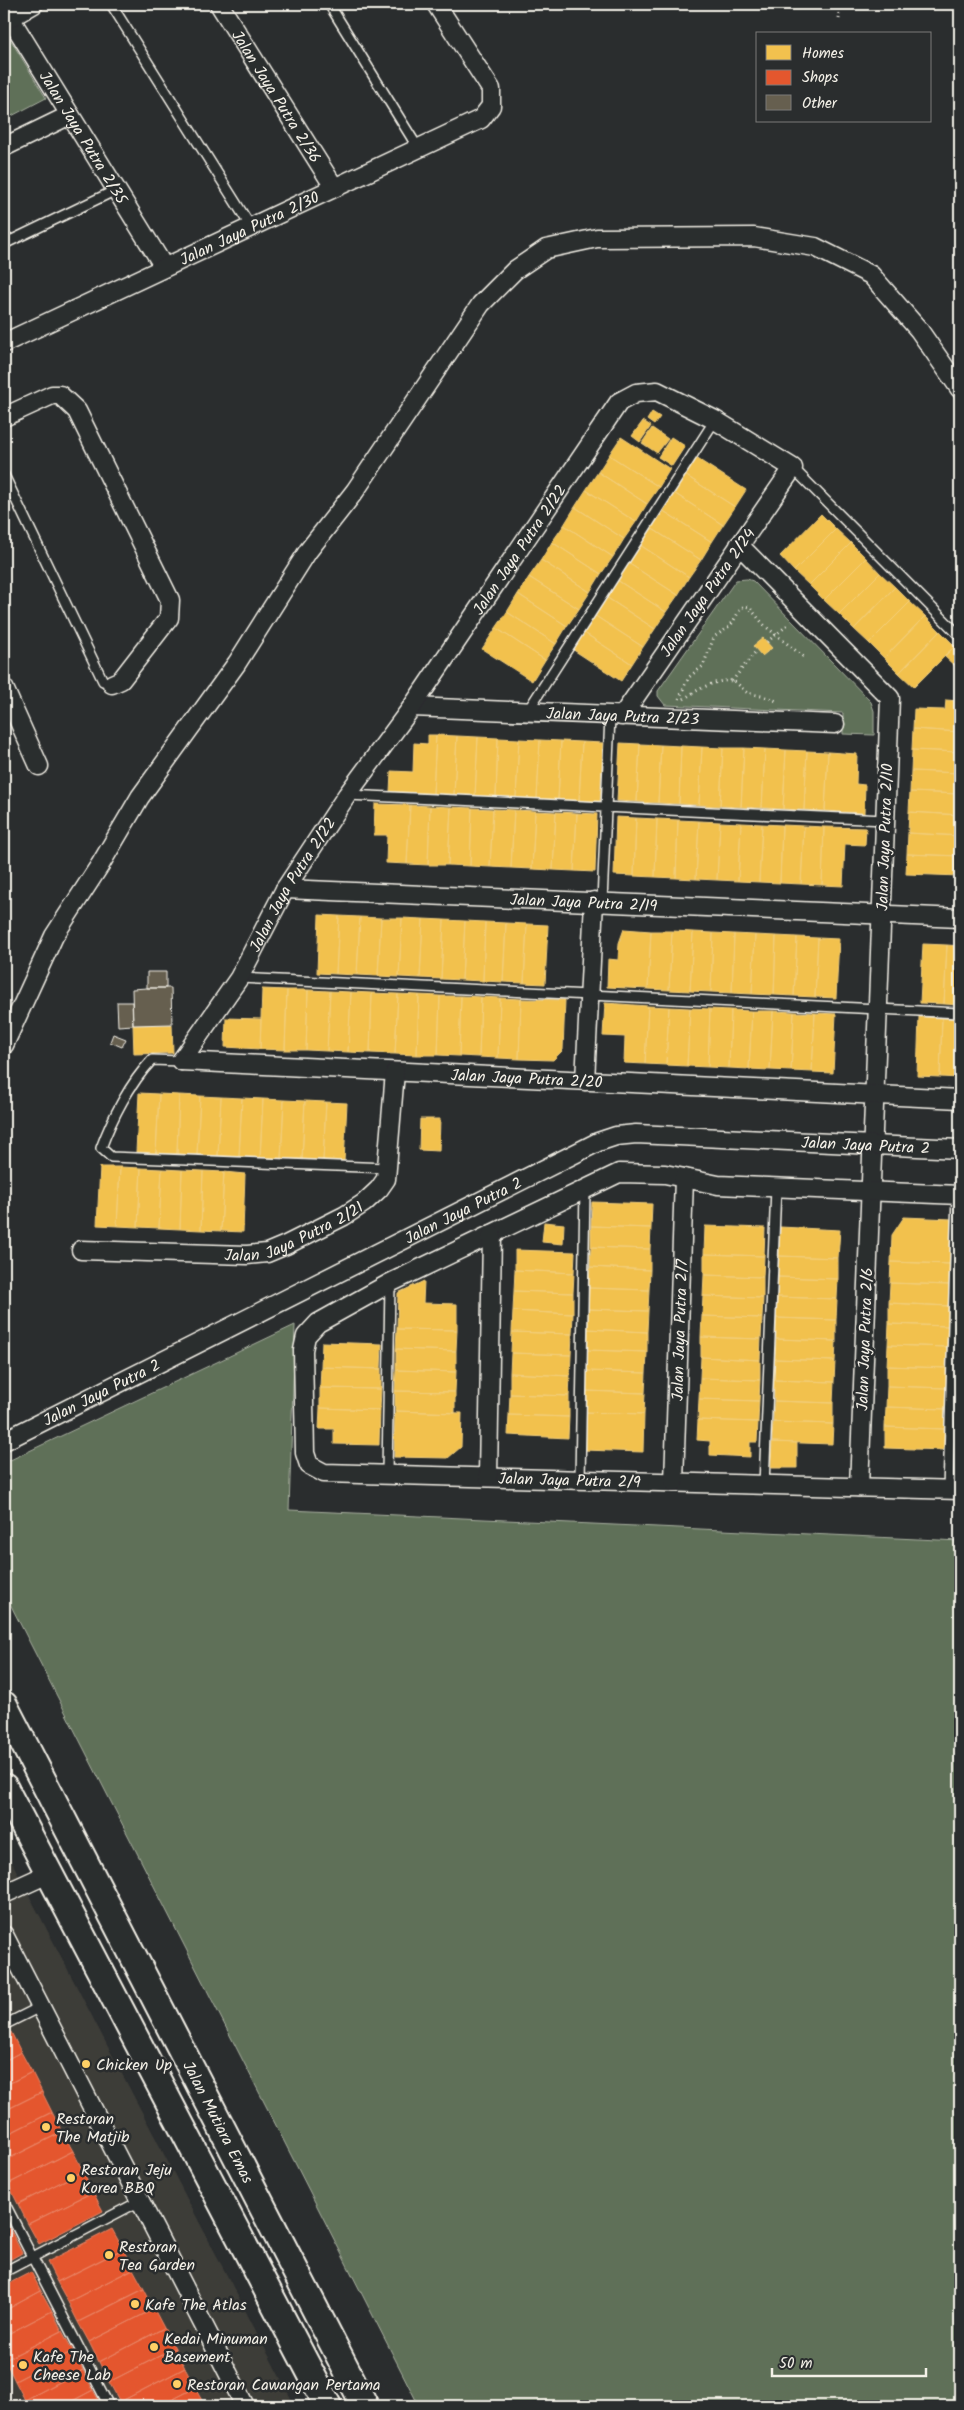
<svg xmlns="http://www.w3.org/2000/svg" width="964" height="2410" font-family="Kalam,sans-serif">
  <rect width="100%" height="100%" fill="#2a2d2e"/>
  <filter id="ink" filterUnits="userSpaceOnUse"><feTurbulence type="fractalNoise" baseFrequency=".02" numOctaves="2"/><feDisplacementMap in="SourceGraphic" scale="10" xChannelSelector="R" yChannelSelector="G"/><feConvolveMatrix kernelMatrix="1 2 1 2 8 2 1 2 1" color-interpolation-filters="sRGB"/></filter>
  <g filter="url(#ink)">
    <!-- built -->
    <path fill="#3c3c38" d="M4 1847 295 2406H4Z"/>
    <!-- green -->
    <path fill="#5e6f58" stroke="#a9b0a0" d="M4 29 46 98 4 120Z
      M747 579 753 581 871 702 874 711V735L843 734V713L665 705 658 696V691L736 580Z
      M295 1325 289 1510 960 1541V2406H419L4 1592V1463Z"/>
    <!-- homes -->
    <path fill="#f2c14e" stroke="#f3cf7c" d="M652 412 660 417 654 425 647 420Z
      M643 421 651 426 640 442 632 436Z
      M652 428 668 439 657 453 642 443Z
      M621 437 670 469 659 487 609 455Z
      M671 437 685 446 672 466 658 457Z
      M609 455 659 487 647 504 598 472Z
      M696 458 746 490 735 507 685 475Z
      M598 472 647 504 636 522 586 490Z
      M685 475 735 507 723 525 674 493Z
      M586 490 636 522 624 539 575 507Z
      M674 493 723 525 712 542 662 510Z
      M575 507 624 539 613 557 564 525Z
      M662 510 712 542 701 560 651 528Z
      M821 514 836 529 794 571 780 556Z
      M564 525 613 557 601 574 552 542Z
      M651 528 701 560 689 577 640 545Z
      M836 529 851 543 809 585 794 571Z
      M552 542 601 574 590 592 541 560Z
      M851 543 866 558 824 600 809 585Z
      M640 545 689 577 678 595 628 563Z
      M866 558 880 573 839 614 824 600Z
      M541 560 590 592 579 609 529 577Z
      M628 563 678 595 666 612 617 580Z
      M880 573 895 587 854 629 839 614Z
      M529 577 579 609 567 626 518 594Z
      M617 580 666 612 655 629 606 597Z
      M895 587 910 602 869 643 854 629Z
      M518 594 567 626 556 644 507 612Z
      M606 597 655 629 643 647 594 615Z
      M910 602 925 616 884 658 869 643Z
      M507 612 556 644 545 660 496 628Z
      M594 615 643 647 632 664 583 632Z
      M925 616 940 631 899 673 884 658Z
      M496 628 545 660 532 681 482 649Z
      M940 631 955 646 914 687 899 673Z
      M583 632 632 664 621 681 572 649Z
      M763 638 772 648 762 656 753 646Z
      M955 646 960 651V665L957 668 944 656Z
      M946 700 959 701 960 732 913 729 914 709 945 710Z
      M913 729 960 732V752L912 750Z
      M428 735H436L433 794 390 792 391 771 413 772 414 743 428 744Z
      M436 735 457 736 454 795 433 794Z
      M457 736 478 737 475 796 454 795Z
      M478 737 498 738 496 797 475 796Z
      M498 738 519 739 516 798 496 797Z
      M519 739 540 740 537 799 516 798Z
      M540 740 561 741 558 800 537 799Z
      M561 741 582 742 579 801 558 800Z
      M582 742 603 743 600 802 579 801Z
      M620 743 640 744 637 802 617 801Z
      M640 744 661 745 658 803 637 802Z
      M661 745 681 746 679 804 658 803Z
      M681 746 702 747 699 805 679 804Z
      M702 747 723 748 720 806 699 805Z
      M723 748H744L741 807 720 806Z
      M744 748 765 749 762 808 741 807Z
      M765 749 786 750 783 809 762 808Z
      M786 750 807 751 804 810 783 809Z
      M912 750 960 752V773L911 771Z
      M807 751 828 752 825 811 804 810Z
      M828 752 857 754 856 784 865 785 864 813 825 811Z
      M911 771 960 773V794L910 792Z
      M910 792 960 794V815L909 812Z
      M375 804 410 805 407 864 386 863 387 835H374Z
      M410 805 430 806 428 865 407 864Z
      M430 806 451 807 448 865H428Z
      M451 807 472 808 470 866 448 865Z
      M472 808 493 809 490 867 470 866Z
      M493 809 514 810 511 868 490 867Z
      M514 810 535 811 532 869 511 868Z
      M535 811 556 812 553 870 532 869Z
      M556 812 577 813 574 871 553 870Z
      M909 812 960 815V836L908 833Z
      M577 813 597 814 595 872 574 871Z
      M616 817 636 818 634 876 614 875Z
      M636 818 657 819 655 877 634 876Z
      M657 819 678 820 676 878 655 877Z
      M678 820 699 821 696 879 676 878Z
      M699 821 720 822 717 880 696 879Z
      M720 822 741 823 738 881 717 880Z
      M741 823 762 824 759 882 738 881Z
      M762 824 782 825 780 883 759 882Z
      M782 825 804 826 801 884 780 883Z
      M804 826 824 827 822 885 801 884Z
      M824 827 866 828 865 845 845 844 843 886 822 885Z
      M908 833 960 836V856L907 854Z
      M907 854 960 856V876L906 874Z
      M319 915 339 916 336 974 317 973Z
      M339 916 360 917 357 975 336 974Z
      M360 917 381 918 378 976 357 975Z
      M381 918H402L399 977 378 976Z
      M402 918 423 919 420 978 399 977Z
      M423 919 444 920 441 979 420 978Z
      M444 920 465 921 462 980 441 979Z
      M465 921 485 922 483 981 462 980Z
      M485 922 506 923 503 982 483 981Z
      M506 923 527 924 524 983 503 982Z
      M527 924 548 925 545 984 524 983Z
      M624 929 651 931 648 989 607 987 608 959 618 960 619 943Z
      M651 931H672L669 990 648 989Z
      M672 931 693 932 690 991 669 990Z
      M693 932 713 933 711 992 690 991Z
      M713 933 734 934 732 993 711 992Z
      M734 934 755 935 752 994 732 993Z
      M755 935 776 936 774 995 752 994Z
      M776 936 797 937 794 996 774 995Z
      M797 937 818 938 815 997 794 996Z
      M818 938 839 939 836 998 815 997Z
      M923 944 947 945 944 1004 920 1003Z
      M947 945 960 946V1005L944 1004Z
      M262 989 287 990 285 1050 260 1049Z
      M287 990H308L306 1050H285Z
      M308 990 330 991 327 1051 306 1050Z
      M330 991 351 992 348 1052 327 1051Z
      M351 992 372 993 370 1053 348 1052Z
      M372 993 398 994 395 1054 370 1053Z
      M398 994 419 995 417 1055 395 1054Z
      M419 995 440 996 438 1055H417Z
      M440 996H461L459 1056 438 1055Z
      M461 996 481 997 479 1057 459 1056Z
      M481 997 500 998 498 1058 479 1057Z
      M500 998 521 999 519 1059 498 1058Z
      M521 999 565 1000 563 1050 553 1060 519 1059Z
      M605 1003 648 1006 645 1064 624 1063 625 1037 603 1036Z
      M648 1006 669 1007 666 1065 645 1064Z
      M669 1007 690 1008 687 1066 666 1065Z
      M690 1008 710 1009 708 1067 687 1066Z
      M710 1009 731 1010 729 1068 708 1067Z
      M731 1010 752 1011 749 1069 729 1068Z
      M752 1011H773L770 1070 749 1069Z
      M773 1011 794 1012 791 1071 770 1070Z
      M794 1012 815 1013 812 1072 791 1071Z
      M815 1013 836 1014 833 1073 812 1072Z
      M919 1017 942 1018 940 1077 917 1076Z
      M226 1018 261 1019 260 1049 225 1047Z
      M942 1018 960 1019V1078L940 1077Z
      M172 1024 173 1053 134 1054 133 1025Z
      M139 1093 159 1094 156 1153 136 1152Z
      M159 1094 179 1095 177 1154 156 1153Z
      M179 1095 200 1096 197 1155 177 1154Z
      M200 1096 221 1097 218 1156 197 1155Z
      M221 1097 242 1098 239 1157 218 1156Z
      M242 1098 263 1099 260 1158 239 1157Z
      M263 1099 284 1100 281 1159 260 1158Z
      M284 1100 305 1101 302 1160 281 1159Z
      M305 1101 326 1102 323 1161 302 1160Z
      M326 1102 347 1103 344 1162 323 1161Z
      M420 1119H440L439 1151 419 1150Z
      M100 1167H120L117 1226 97 1225Z
      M120 1167 141 1168 138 1227 117 1226Z
      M141 1168 162 1169 159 1228 138 1227Z
      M162 1169 182 1170 180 1229 159 1228Z
      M182 1170 203 1171 201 1230 180 1229Z
      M203 1171 224 1172 221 1231 201 1230Z
      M224 1172 245 1174 243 1232 221 1231Z
      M592 1202 652 1204 651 1228 591 1226Z
      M904 1217 952 1219 951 1264 891 1262 892 1235Z
      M544 1222 564 1224 563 1244 542 1242Z
      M591 1226 651 1228 650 1249 591 1247Z
      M705 1226 765 1228 764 1256 704 1254Z
      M780 1227 840 1230 838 1258 779 1256Z
      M591 1247 650 1249V1270L590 1267Z
      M515 1250 575 1252 574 1273 515 1270Z
      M704 1254 764 1256 763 1277 704 1275Z
      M779 1256 838 1258V1279L778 1277Z
      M891 1262 951 1264 950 1285 890 1283Z
      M590 1267 650 1270 649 1290 589 1288Z
      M515 1270 574 1273 573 1293 514 1291Z
      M704 1275 763 1277V1298L703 1296Z
      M778 1277 838 1279 837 1299 777 1297Z
      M424 1281 423 1303 457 1304V1330L397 1329 398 1293Z
      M890 1283 950 1285 949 1306 889 1303Z
      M589 1288 649 1290 648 1311 588 1309Z
      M514 1291 573 1293V1314L513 1311Z
      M703 1296 763 1298 762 1318 702 1316Z
      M777 1297 837 1299 836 1320 776 1318Z
      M889 1303 949 1306 948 1326 889 1324Z
      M588 1309 648 1311 647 1332 587 1329Z
      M513 1311 573 1314 572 1334 512 1332Z
      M702 1316 762 1318 761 1339 701 1337Z
      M776 1318 836 1320V1341L776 1339Z
      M889 1324 948 1326V1347L888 1345Z
      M397 1329 457 1330 456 1351 396 1349Z
      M587 1329 647 1332V1352L587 1350Z
      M512 1332 572 1334 571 1355 511 1353Z
      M701 1337 761 1339 760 1360 701 1357Z
      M776 1339 836 1341 835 1361 775 1359Z
      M322 1342 382 1344 381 1369 321 1367Z
      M888 1345 948 1347 947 1368 887 1366Z
      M396 1349 456 1351V1372L396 1370Z
      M587 1350 647 1352 646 1373 586 1371Z
      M511 1353 571 1355 570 1376 510 1373Z
      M701 1357 760 1360V1380L700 1378Z
      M775 1359 835 1361 834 1382 774 1380Z
      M887 1366 947 1368 946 1388 887 1386Z
      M321 1367 381 1369V1389L320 1388Z
      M396 1370 456 1372 455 1392 395 1391Z
      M586 1371 646 1373 645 1393 585 1391Z
      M510 1373 570 1376 569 1396 510 1394Z
      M700 1378 760 1380 759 1401 699 1399Z
      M774 1380 834 1382 833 1403 774 1401Z
      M887 1386 946 1388V1409L886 1407Z
      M320 1388 381 1389 380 1410 320 1408Z
      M395 1391 455 1392V1413L395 1411Z
      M585 1391 645 1393 644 1414 584 1412Z
      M510 1394 569 1396V1417L509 1415Z
      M699 1399 759 1401 758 1422 698 1420Z
      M774 1401 833 1403V1424L773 1422Z
      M886 1407 946 1409 945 1429 885 1427Z
      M320 1408 380 1410 379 1445 334 1444V1429H319Z
      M395 1411 462 1413 461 1447 448 1458 394 1457Z
      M584 1412 644 1414 643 1452 583 1450Z
      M509 1415 569 1417 568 1438 508 1435Z
      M698 1420 758 1422 757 1442H750V1457L710 1455V1441L697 1440Z
      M773 1422 833 1424 832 1444 772 1442Z
      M885 1427 945 1429 944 1450 885 1448Z
      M772 1442 797 1443V1468H771Z"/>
    <!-- shops -->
    <path fill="#e4572e" stroke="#e98566" d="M11 2032 21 2052 4 2061V2036Z
      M21 2052 32 2072 4 2086V2061Z
      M32 2072 42 2092 4 2111V2086Z
      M42 2092 52 2112 4 2136V2111Z
      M52 2112 62 2132 4 2161V2136Z
      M62 2132 73 2151 8 2184 4 2176V2161Z
      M73 2151 83 2171 18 2204 8 2184Z
      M83 2171 93 2192 28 2224 18 2204Z
      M93 2192 103 2211 39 2244 28 2224Z
      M4 2218 12 2233 4 2237Z
      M112 2229 123 2249 57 2282 47 2262Z
      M12 2233 22 2253 4 2263V2237Z
      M123 2249 133 2269 68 2302 57 2282Z
      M133 2269 144 2289 78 2322 68 2302Z
      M31 2272 41 2291 4 2311V2286Z
      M144 2289 154 2309 89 2342 78 2322Z
      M41 2291 52 2311 4 2336V2311Z
      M154 2309 164 2328 99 2362 89 2342Z
      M52 2311 62 2331 5 2360 4 2336Z
      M164 2328 175 2348 109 2382 99 2362Z
      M62 2331 73 2351 15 2381 5 2360Z
      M175 2348 185 2368 120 2402 109 2382Z
      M73 2351 83 2370 25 2400 15 2381Z
      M185 2368 195 2388 160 2406H122L120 2402Z
      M83 2370 93 2390 63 2406H28L25 2400Z
      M195 2388 205 2406H160Z
      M93 2390 102 2406H63Z"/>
    <!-- building -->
    <path fill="#665f4f" stroke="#f4f1e8" d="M147 972H166V988H147Z
      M147 988H171L172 1024 133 1025 132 989Z
      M117 1002H132L133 1025 118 1026Z
      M113 1034 126 1039 122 1047 110 1042Z"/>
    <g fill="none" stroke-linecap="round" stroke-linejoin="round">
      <!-- lane casing -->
      <g stroke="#f4f1e8" stroke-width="12">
        <path id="lane" d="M111 4 251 227
          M329 4 418 148
          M4 244 116 190
          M793 468 960 636
          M4 475 103 681 112 684
          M527 712 715 420
          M347 795 885 820
          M602 902 610 716
          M239 978 960 1013
          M181 1061 152 1060C130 1083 112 1118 101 1148L111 1157 387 1168
          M387 1474 390 1283
          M580 1480 585 1189
          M764 1485 776 1188
          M948 1490 957 1195
          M4 2025 40 2007
          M4 2202 109 2406
          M4 2272 140 2201"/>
      </g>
      <!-- street casing -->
      <g stroke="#f4f1e8" stroke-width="21">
        <g id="street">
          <path id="s1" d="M219 4 334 187"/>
          <path id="s2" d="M4 8 164 267"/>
          <path d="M10 18 34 4"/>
          <path d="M4 147 70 115"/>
          <path id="s3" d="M4 343 481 119 491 106V89L436 4"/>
          <path d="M4 417 52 395H60L77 411 170 600 169 618 121 680 112 684"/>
          <path d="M739 545 890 698 859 1487"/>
          <path d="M4 688 39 766"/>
          <path id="s4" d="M412 707 835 724"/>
          <path id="s5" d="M285 889 960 918"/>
          <path d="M4 1045 54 936 100 865 140 797 237 663 308 551 355 491 481 304 515 270 546 249 597 238 754 237 815 247 871 275 919 330 960 389"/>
          <path id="s6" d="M181 1061 239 978 285 889 347 795 412 707 619 402 636 393 657 391 715 420 793 468 622 716"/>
          <path id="s7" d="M181 1061 960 1099"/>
          <path d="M585 1081 594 901"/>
          <path id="s8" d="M960 1195 718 1185 665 1174 619 1173 390 1283 318 1323 306 1336 303 1350 305 1453 309 1465 324 1473 960 1490"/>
          <path id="s9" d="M81 1250 247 1255 267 1253 286 1245 344 1216 364 1203 379 1189 386 1179 395 1072"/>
          <path id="s10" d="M4 1441 598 1142 616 1136 636 1134 960 1149"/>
          <path d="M488 1477 492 1234"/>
          <path id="s11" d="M674 1482 684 1178"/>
          <path d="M4 1894 50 1873"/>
          <path d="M4 1935 245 2406"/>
        </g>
      </g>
      <!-- primary casing -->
      <g stroke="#f4f1e8" stroke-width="30">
        <g id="primary">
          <path id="s12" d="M4 1705 365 2406"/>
          <path d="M4 1787 328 2406"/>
        </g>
      </g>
      <!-- path -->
      <path stroke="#f4f1e8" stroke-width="3" stroke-dasharray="1 4" stroke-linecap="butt" d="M839 19 841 4
        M767 642 790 623
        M732 681 757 650
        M679 699 689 677 703 666 714 637 731 625 741 608 745 606 749 607 765 626 805 658
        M684 699C696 690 716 679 732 681 739 683 742 690 748 693 758 696 768 696 778 702"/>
      <!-- lane -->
      <use href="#lane" stroke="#2a2d2e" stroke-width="9"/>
      <!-- street -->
      <use href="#street" stroke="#2a2d2e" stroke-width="18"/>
      <!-- primary -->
      <use href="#primary" stroke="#2a2d2e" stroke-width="26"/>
    </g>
  </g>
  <!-- markers -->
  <g fill="#ffd166" stroke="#2a2d2e" stroke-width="2">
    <circle cx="86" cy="2064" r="5"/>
    <circle cx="46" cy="2127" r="5"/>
    <circle cx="71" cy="2178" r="5"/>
    <circle cx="109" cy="2255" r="5"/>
    <circle cx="135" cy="2304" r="5"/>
    <circle cx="154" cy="2347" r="5"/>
    <circle cx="23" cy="2365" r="5"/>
    <circle cx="177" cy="2384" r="5"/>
  </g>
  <g text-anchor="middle" stroke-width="5" stroke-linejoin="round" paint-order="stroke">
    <!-- street labels -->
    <g font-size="16" fill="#f4f1e8" stroke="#2a2d2e">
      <text dy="6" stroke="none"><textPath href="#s1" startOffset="109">Jalan Jaya Putra 2/36</textPath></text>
      <text dy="6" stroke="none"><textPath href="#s2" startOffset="152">Jalan Jaya Putra 2/35</textPath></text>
      <text dy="6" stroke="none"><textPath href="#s3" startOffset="271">Jalan Jaya Putra 2/30</textPath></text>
      <text dy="6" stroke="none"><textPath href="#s6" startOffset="614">Jalan Jaya Putra 2/22</textPath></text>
      <text transform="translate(707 592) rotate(-55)" y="6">Jalan Jaya Putra 2/24</text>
      <text dy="6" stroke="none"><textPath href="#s4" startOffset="211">Jalan Jaya Putra 2/23</textPath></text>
      <text transform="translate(884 837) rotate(-88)" y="6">Jalan Jaya Putra 2/10</text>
      <text dy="6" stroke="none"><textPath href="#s6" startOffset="209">Jalan Jaya Putra 2/22</textPath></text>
      <text dy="6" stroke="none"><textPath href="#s5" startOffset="299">Jalan Jaya Putra 2/19</textPath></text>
      <text dy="6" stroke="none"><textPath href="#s7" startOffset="346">Jalan Jaya Putra 2/20</textPath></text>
      <text dy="6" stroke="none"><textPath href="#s10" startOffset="934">Jalan Jaya Putra 2</textPath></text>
      <text dy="6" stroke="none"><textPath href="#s10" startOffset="514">Jalan Jaya Putra 2</textPath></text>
      <text dy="6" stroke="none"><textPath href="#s9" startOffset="218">Jalan Jaya Putra 2/21</textPath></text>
      <text dy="6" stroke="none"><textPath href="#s11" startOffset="152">Jalan Jaya Putra 2/7</textPath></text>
      <text transform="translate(864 1339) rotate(-88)" y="6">Jalan Jaya Putra 2/6</text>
      <text dy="6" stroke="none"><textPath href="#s10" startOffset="109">Jalan Jaya Putra 2</textPath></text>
      <text dy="6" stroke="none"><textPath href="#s8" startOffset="1089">Jalan Jaya Putra 2/9</textPath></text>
      <text dy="6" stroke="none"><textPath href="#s12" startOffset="469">Jalan Mutiara Emas</textPath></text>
    </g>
    <!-- poi labels -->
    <g font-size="16" fill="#f4f1e8" stroke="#2a2d2e" text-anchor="start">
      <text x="96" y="2070">Chicken Up</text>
      <text x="56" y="2124">Restoran<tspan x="56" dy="18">The Matjib</tspan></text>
      <text x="81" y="2175">Restoran Jeju<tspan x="81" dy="18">Korea BBQ</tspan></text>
      <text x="119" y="2252">Restoran<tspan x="119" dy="18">Tea Garden</tspan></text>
      <text x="145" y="2310">Kafe The Atlas</text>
      <text x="164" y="2344">Kedai Minuman<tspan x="164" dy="18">Basement</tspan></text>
      <text x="33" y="2362">Kafe The<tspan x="33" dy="18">Cheese Lab</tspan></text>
      <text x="187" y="2390">Restoran Cawangan Pertama</text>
    </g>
  </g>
  <!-- margin -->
  <rect width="964" height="2410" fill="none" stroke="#2a2d2e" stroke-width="20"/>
  <rect x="10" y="10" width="944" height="2390" fill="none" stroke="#f4f1e8" stroke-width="2" filter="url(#ink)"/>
  <!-- legend -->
  <rect x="756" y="32" width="175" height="90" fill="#2a2d2e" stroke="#7b7b78"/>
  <rect x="766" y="45" width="25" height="15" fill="#f2c14e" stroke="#7b7b78"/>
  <text x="802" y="58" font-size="15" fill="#f4f1e8">Homes</text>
  <rect x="766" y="70" width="25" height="15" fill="#e4572e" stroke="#7b7b78"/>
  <text x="802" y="82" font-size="15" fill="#f4f1e8">Shops</text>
  <rect x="766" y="95" width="25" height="15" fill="#665f4f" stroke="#7b7b78"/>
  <text x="802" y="108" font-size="15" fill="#f4f1e8">Other</text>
  <!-- scale -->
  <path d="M772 2368v8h154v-8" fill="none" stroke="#f4f1e8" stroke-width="2.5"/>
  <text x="779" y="2368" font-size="15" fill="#f4f1e8" stroke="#2a2d2e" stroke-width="4" paint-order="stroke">50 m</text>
</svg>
